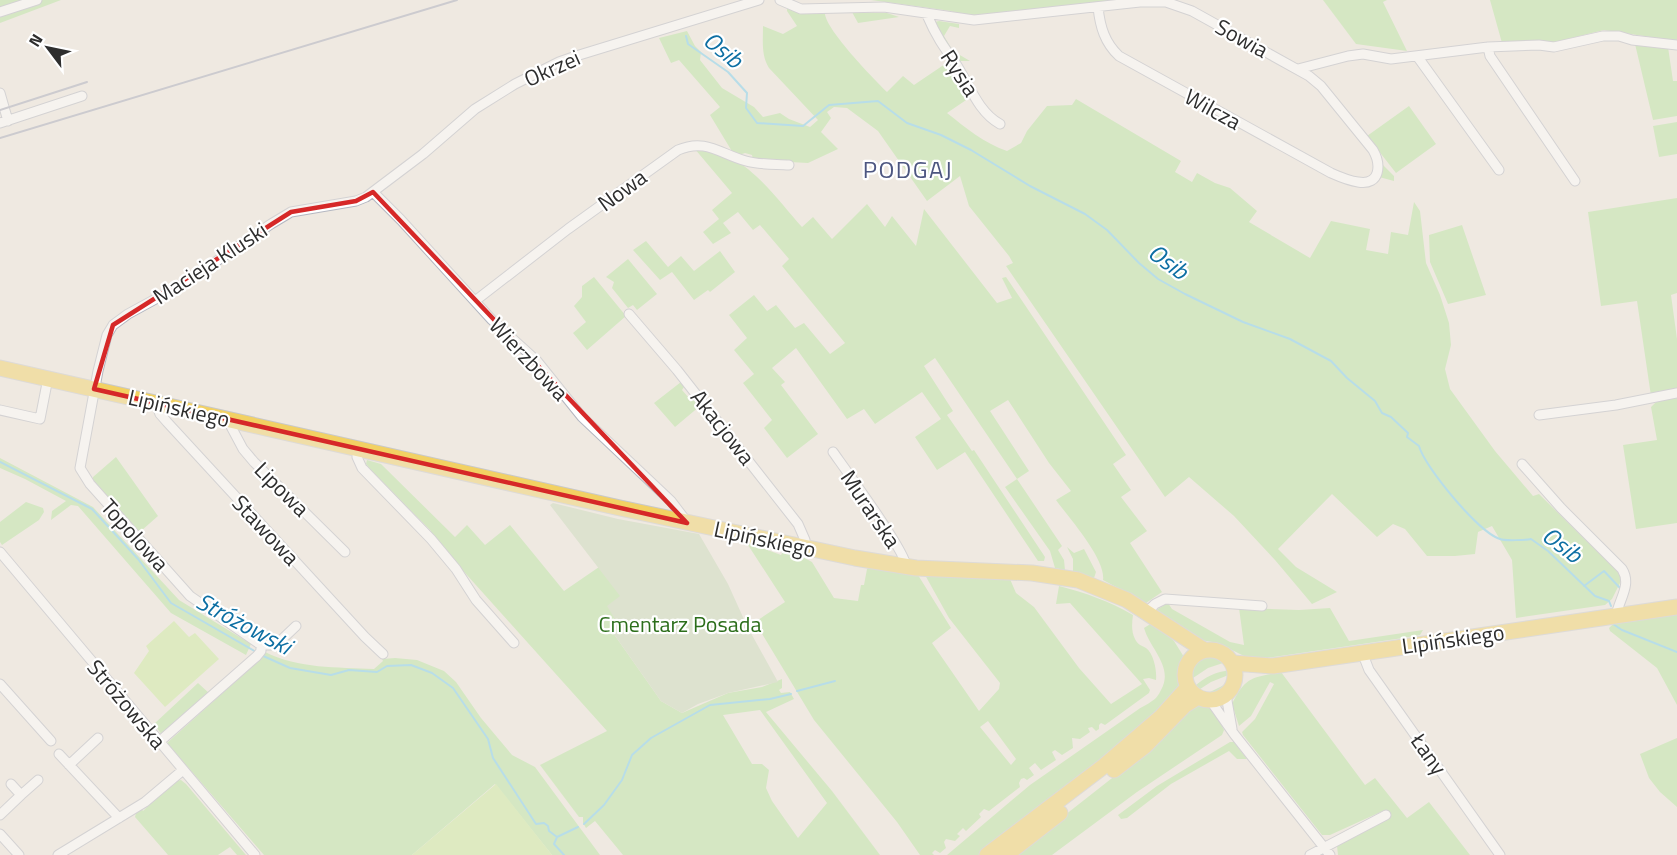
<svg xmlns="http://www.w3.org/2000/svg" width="1677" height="855" font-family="'Titillium Web',sans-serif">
  <rect width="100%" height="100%" fill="#efe9e1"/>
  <!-- green -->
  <path fill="#b6e59e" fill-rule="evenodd" d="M0 0H61L0 23Z
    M871 0H1120L964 17 951 11Z
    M1323 0H1387L1383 2 1407 51 1356 44Z
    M1490 0H1677V41L1604 30 1555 42 1502 43Z
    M787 8 803 13 825 14C827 31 873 78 887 92L903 76 914 85 948 62 952 64 972 96 947 113C966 128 984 143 1007 151L1021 143 1027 131 1047 106 1072 105 1076 99 1181 161 1175 172 1192 182 1197 173 1215 183 1230 188 1257 211 1249 222 1310 258 1331 221 1370 229 1366 250 1388 254 1391 232 1408 235 1414 202 1420 211 1426 263 1440 295 1449 323 1451 345 1445 369 1450 389 1495 451 1533 496 1539 494 1623 577 1612 599 1605 605 1516 618 1512 560 1492 526 1478 532 1475 554 1455 556H1427L1405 529 1393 524 1377 537 1332 494 1278 549 1296 567 1337 592 1312 604 1275 560 1234 516 1189 477 1165 497 1006 266 1013 263 1009 256 969 206 960 176 927 201 878 131 847 108 834 107 827 112 831 118 821 132 838 149 808 163 753 160 752 155 745 153 739 155 733 153 710 115 720 107 679 60 671 63 659 38 687 31 695 46 701 52 700 60 722 88 754 107 763 117 780 113 789 119 810 127 818 120 769 68C761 55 763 41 763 26L783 34 797 26 787 11Z
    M852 12 887 13 899 17 858 23Z
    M939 21 959 24V28L950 26 944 36 953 51 970 61H957L941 40 935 22Z
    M1635 44 1668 47 1673 81H1677V116L1653 120Z
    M1409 106 1436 144 1396 173 1367 136Z
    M1677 122V154L1659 157 1653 126Z
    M694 148C743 148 773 195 802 227L813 217 832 239 867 204 885 227 892 216 916 246 924 209 997 303 1012 298 1002 278 1006 277 1126 455 1113 464 1131 490 1121 497 1147 531 1130 543 1162 592 1146 603 1103 580C1106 559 1069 518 1056 500L1071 491 1049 463 1008 400 990 411 1029 471 1017 479 1062 546 1058 550 1064 560 1065 570 1055 568 1050 551 1005 487 1017 479 935 358 924 366 953 411 947 415 972 451 974 450 1045 557 1044 561H1038L965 452 937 470 915 437 941 419 922 392 875 424 864 409 847 419 796 348 772 368 785 382 781 385 818 434 787 458 764 428 772 420 743 383 754 374 734 350 747 338 729 315 754 295 767 311 776 305 795 328 804 323 830 354 845 343 782 266 789 259 760 225 753 230 738 212 723 223 731 233 713 244 703 232 719 219 712 210 732 193Z
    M1382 164 1394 176V181L1379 177Z
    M1677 198V293L1671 295 1677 339V390L1651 396 1637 301 1601 306 1588 212Z
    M1462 225 1486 295 1448 304 1430 262 1429 235Z
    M646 241 668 267 681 256 694 271 720 251 735 272 710 292 708 290 694 300 672 272 660 280 633 250Z
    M628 259 657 294 637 310 633 305 628 308 612 288 614 282 606 277Z
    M594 277 626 316 587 350 573 333 586 322 574 306 582 297V286Z
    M681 382 684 387 682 390 689 398 692 396 700 406 675 427 654 403Z
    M1677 395V523L1636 529 1623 445 1657 440 1651 407 1658 400Z
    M116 457 158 516 141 531H138L93 481V477Z
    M0 458 93 507 179 600 251 644 246 655 171 613 78 506 71 505 51 520 52 511 66 501 25 479 0 468Z
    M367 460 381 464 455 537 467 525 485 545 510 525 564 591 599 567 621 596 618 624 611 630 661 701 682 713 728 693 762 687 782 679V688L779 690 781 693 790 692 794 699 766 712 832 791 880 855H623L595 821 586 828 583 823V817H579L540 765 607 731 431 535V531L371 470 366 464ZM760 710 827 803 798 838 772 801 766 788 769 770 762 764H752L723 715Z
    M26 502 43 508 44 512 39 520 2 545 0 542V522Z
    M749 543 781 555 782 553 799 555 812 562 834 598 858 601 861 585H864L867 569 870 566 918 575 951 628 932 643 979 711 999 689 1000 683 949 618 925 575 1010 579 1016 593 1034 607 1079 668 1111 704 1142 684 1070 603 1056 604 1059 586C1086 593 1109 601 1133 615 1132 623 1131 631 1135 639 1138 645 1141 645 1146 648 1154 654 1157 671 1156 680L1149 678 1143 679 1150 690 1149 693 1105 725 1101 723 1099 725V729L1096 731 1092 727 1088 728 1090 732 1080 739 1072 738 1073 748 1062 755 1055 750 1052 752 1056 760 1041 770 1035 763 1029 768 1034 775 1027 780 1024 778 1021 779 1019 783 1020 787 989 811 984 809 979 814 981 817 966 831 963 828 957 834 960 836 955 841 946 839 944 842 946 848 940 853 935 850 932 853 934 855H920L897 822 814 720 755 622 785 602 748 545ZM988 721 1016 759 1011 765 980 727Z
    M1067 547 1074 553 1084 549 1096 572 1094 578 1073 571V559Z
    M1168 603 1172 609 1230 642 1244 645 1239 608 1299 610 1330 608 1349 641 1423 630 1420 635 1403 638 1266 658 1246 657 1218 643 1195 639 1156 610Z
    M1677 612V705L1657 668 1610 631 1609 628 1615 622Z
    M1152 623 1174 641 1184 657 1181 674 1183 685 1180 693 1080 779 979 855H947L1030 785 1136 711C1141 707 1147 705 1152 701 1156 699 1159 694 1161 690 1174 667 1150 649 1144 628Z
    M265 652C299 669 337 667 374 669L383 661 382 659 395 658 417 660 444 671 456 682 481 718 512 755 535 767 600 855H552L495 784 412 855H264L167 743 257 662Z
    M1212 654 1220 657 1226 662 1208 668 1190 680V670L1197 659Z
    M1230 670 1231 674 1211 682 1197 691 1194 687C1204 677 1216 672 1230 670Z
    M1281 672 1365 785 1375 778 1407 818 1429 802 1470 855H1338L1337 846 1345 842 1344 840 1391 817 1385 810 1330 835H1322L1243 735 1242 732 1255 719 1274 684 1270 682 1251 716 1239 726 1232 704C1246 676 1252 678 1281 672Z
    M1230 682C1224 693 1216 696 1204 695Z
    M198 683 210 694 162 735 154 724Z
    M1200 703C1215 706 1218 717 1224 730L1222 735 1137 792 1052 855H1014L1144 753 1176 719Z
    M1677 738V807L1660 792 1649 778 1640 754Z
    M1230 742H1234L1247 759H1237L1229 751 1171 784 1127 818 1121 819 1118 815 1157 786Z
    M181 780 186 784 246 855H237L230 847 218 855H168L135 817 136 813 142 809 143 811 147 807V806L176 781Z"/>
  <!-- cemetery -->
  <path fill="#c8d9b8" d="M553 503 618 519 699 534 728 584 747 626 778 682 728 693 698 704 682 713 661 701 611 630 618 624 607 606 620 596 550 505Z"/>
  <!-- pitch -->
  <path fill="#c9ec9a" d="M174 621 189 637 195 633 219 659 165 707 134 673 149 651 146 646Z
    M496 784 552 855H412Z"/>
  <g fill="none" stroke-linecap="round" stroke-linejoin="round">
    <!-- stream -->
    <path stroke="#75cff0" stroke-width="2" d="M686 36 688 44 728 72 747 93 746 108 757 123 803 126 829 105 878 101 907 123 941 135 971 150 1030 186 1085 214 1107 230 1139 263 1158 279 1185 294 1243 322 1290 339 1331 361 1347 378 1375 401 1382 413 1391 417 1408 433 1407 437 1419 446C1424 466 1479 533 1500 539 1504 541 1528 540 1531 539L1548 551 1595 596 1609 601 1611 606
      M0 462 92 509 138 559 171 603 256 652
      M1584 586 1604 571 1620 588
      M1613 624 1622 630 1677 652
      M261 655 290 668 331 675 349 670 377 672 387 666 411 665 432 673 453 688 488 739 493 758 536 824 544 823 548 826 549 831 557 837 554 844 564 855
      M797 691 835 681
      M584 824 604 805 622 780 632 755 651 738 710 705 770 699 791 694
      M557 837 578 827"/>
    <!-- street casing -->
    <g stroke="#b4b7c1" stroke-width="11">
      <path id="street" d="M780 0 801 9 884 7 974 20 1140 2H1166L1192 11 1309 76 1321 86 1373 150C1381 164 1381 186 1358 182 1349 181 1340 177 1331 173L1119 56C1105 43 1100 27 1098 7
        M0 12 37 0
        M927 15C936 36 943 46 956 64 969 84 978 112 1000 124
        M1488 47 1490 56 1575 181
        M1417 56 1499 170
        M1298 69 1348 56 1363 54 1391 59 1488 47 1539 45 1554 47 1603 36H1619L1632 40 1677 45
        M0 93 8 121
        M0 123 82 96
        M373 192 401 220 492 320 537 361 582 417 671 501 687 522
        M475 301 568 229 678 150C706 138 720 154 746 161 760 165 775 164 789 165
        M629 314 677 370 798 524 805 540V547
        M155 402 160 414 167 422 365 637 383 654
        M0 410 40 419 48 378
        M1539 415 1616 405 1677 393
        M227 419 243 449 254 462 345 552
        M358 449 357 457 362 468 431 539 456 569 476 600 514 643
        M833 452C845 469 906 552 906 566
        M1522 464 1561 508 1622 569C1632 585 1619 599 1616 616
        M0 552 255 855
        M1147 612 1155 604 1165 599 1262 606
        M261 645H276L296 626
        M1362 652 1369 670 1500 855
        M0 684 51 741
        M1226 695 1232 729
        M1210 700 1234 734 1330 855
        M159 742 257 656 261 651V645L190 596 90 484 80 468 98 371 107 335 113 325 128 314 183 284 271 224 291 212 356 201 366 197 423 154 475 109 515 84 559 62 576 56 759 0
        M59 754 119 818
        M69 765 98 738
        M21 795 38 780
        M0 815 21 795 11 784
        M0 834 19 855
        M58 855 145 802 183 770
        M1310 855 1386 815"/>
    </g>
    <!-- primary casing -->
    <g stroke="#c9c9c9" stroke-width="17">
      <path id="primary" d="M0 368 620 508 855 558 916 568 1032 573 1078 580 1127 600 1204 650
        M1185 675a25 25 0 1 1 50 0a25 25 0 1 1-50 0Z
        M1233 663 1273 666 1677 607
        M1114 770 1145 746 1185 705 1198 697
        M987 855 1104 766 1161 717 1188 687
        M1006 855 1060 813"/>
    </g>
    <!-- street -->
    <use href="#street" stroke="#fff" stroke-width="9"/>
    <!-- primary -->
    <use href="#primary" stroke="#f2d163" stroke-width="15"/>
    <!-- rail -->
    <path stroke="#a3a6b8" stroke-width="2" d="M0 110 87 82
      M0 138 457 0"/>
  </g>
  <!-- marked area -->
  <path d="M0 0H1677V855H0ZM373 192 687 523 94 389 113 325 291 212 356 201Z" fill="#efe9e1" fill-opacity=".55" fill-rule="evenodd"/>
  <path fill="none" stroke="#d62828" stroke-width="4.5" stroke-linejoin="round" d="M373 192 687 523 94 389 113 325 291 212 356 201Z"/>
  <g text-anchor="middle" stroke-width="4.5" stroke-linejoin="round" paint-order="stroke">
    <!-- street labels -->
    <g font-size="22" fill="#2e2e2e" stroke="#fff">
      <text transform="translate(1242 38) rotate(29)" y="8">Sowia</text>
      <text transform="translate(552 68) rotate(-24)" y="8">Okrzei</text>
      <text transform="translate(960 73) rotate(57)" y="8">Rysia</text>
      <text transform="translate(1213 109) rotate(29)" y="8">Wilcza</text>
      <text transform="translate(622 190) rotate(-36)" y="8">Nowa</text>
      <text transform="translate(210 263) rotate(-33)" y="8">Macieja Kluski</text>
      <text transform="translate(529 359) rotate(47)" y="8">Wierzbowa</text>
      <text transform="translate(179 408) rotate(13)" y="8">Lipińskiego</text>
      <text transform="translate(723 427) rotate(52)" y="8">Akacjowa</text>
      <text transform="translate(282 489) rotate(45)" y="8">Lipowa</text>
      <text transform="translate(871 509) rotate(56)" y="8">Murarska</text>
      <text transform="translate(266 530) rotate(47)" y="8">Stawowa</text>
      <text transform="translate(135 535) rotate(48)" y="8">Topolowa</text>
      <text transform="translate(765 539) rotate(12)" y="8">Lipińskiego</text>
      <text transform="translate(1453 639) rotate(-8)" y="8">Lipińskiego</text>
      <text transform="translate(127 704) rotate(50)" y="8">Stróżowska</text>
      <text transform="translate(1429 754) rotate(55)" y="8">Łany</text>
    </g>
    <!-- park labels -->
    <g font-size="22" fill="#2c6e1b" stroke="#fff">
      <text x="680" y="632">Cmentarz Posada</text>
    </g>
    <!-- water labels -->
    <g font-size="24" font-style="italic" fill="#0d6fa3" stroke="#fff">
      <text transform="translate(723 50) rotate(39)" y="8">Osib</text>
      <text transform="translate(1168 262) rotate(36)" y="8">Osib</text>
      <text transform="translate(1562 545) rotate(37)" y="8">Osib</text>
      <text transform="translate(244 624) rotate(28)" y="8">Stróżowski</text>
    </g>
    <!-- neighbourhood labels -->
    <g font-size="24" letter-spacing="1.5" fill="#4d5680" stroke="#fff">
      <text x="908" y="178">PODGAJ</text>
    </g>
  </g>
  <!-- north arrow -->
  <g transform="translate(48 48) rotate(302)" stroke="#ffffff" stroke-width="4.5" paint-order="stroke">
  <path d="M0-4.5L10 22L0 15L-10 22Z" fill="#2e2e2e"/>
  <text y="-9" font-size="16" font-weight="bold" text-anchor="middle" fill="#2e2e2e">N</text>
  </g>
</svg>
